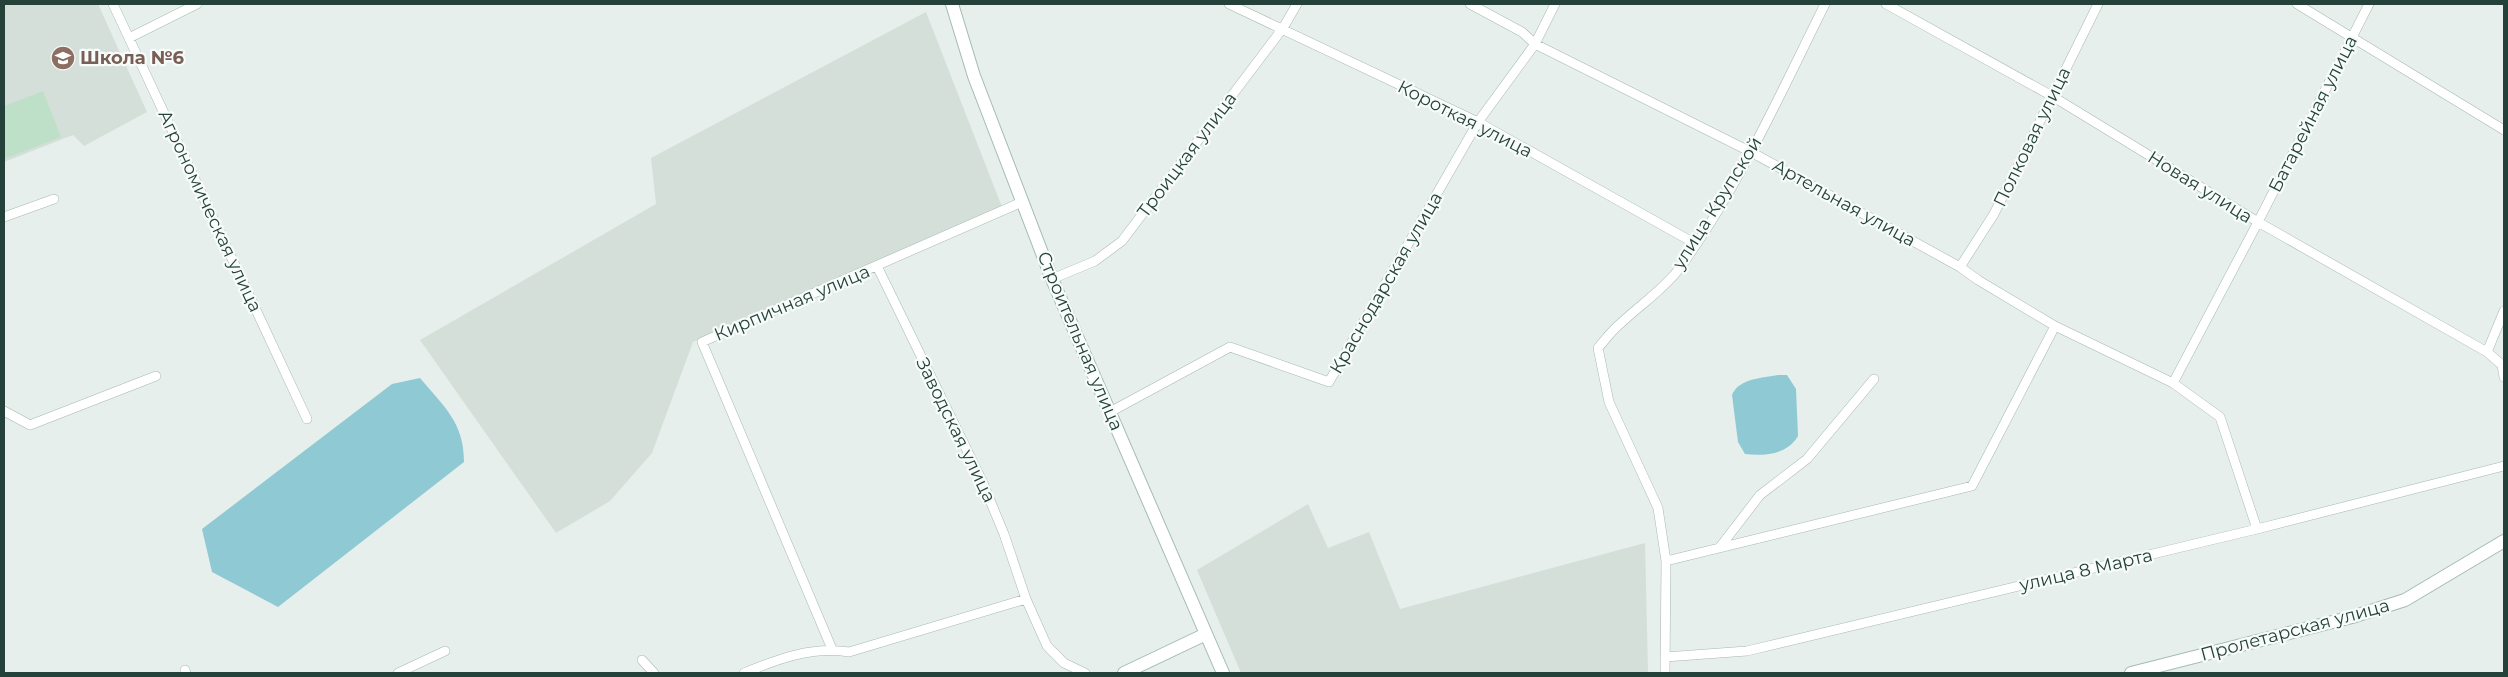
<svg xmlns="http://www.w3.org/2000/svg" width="2508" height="677" font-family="Montserrat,sans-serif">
  <rect width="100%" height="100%" fill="#e6efeb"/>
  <!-- built -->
  <path fill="#d4dfda" d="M4 4H98L147 112 84 146 73 135 4 162Z
    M926 12 1002 207 693 342 652 453 610 501 556 533 420 340 656 204 651 158Z
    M1308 504 1328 548 1369 532 1400 609 1645 543 1648 673H1241L1197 570Z"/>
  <!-- green -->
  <path fill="#bfe0c8" d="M43 91 61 137 4 159V106Z"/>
  <!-- water -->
  <path fill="#8ec9d4" d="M1778 375H1787L1796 389 1798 436C1787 455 1764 456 1745 454L1738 442 1732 395C1739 378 1763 378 1778 375Z
    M420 378C444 407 464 422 464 462L278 607 212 572 202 529 392 384Z"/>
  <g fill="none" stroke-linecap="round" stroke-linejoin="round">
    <!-- street casing -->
    <g stroke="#a8b8b2" stroke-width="10">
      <path id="street" d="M113 4 307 419
        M1229 4 1478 122 1696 244
        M1470 4 1522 32 1535 44 1751 152 1960 267 1978 280 2055 326 2173 383 2220 417 2257 529
        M1886 4 2052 96 2258 222 2487 352 2502 365 2504 377
        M2297 4 2504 130
        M129 38 197 4
        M4 217 54 199
        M877 266 982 481 1004 534 1026 599 1047 646 1064 663 1085 673
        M1960 267 1994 214 2098 4
        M1052 279 1095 261 1122 241 1283 28 1297 4
        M2487 352 2504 311
        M2173 383 2258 222 2369 4
        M4 411 30 425 156 376
        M1110 412 1230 347 1329 382 1478 122 1535 44 1555 4
        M1720 547 1760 495 1807 459 1874 379
        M1666 561 1972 486 2055 326
        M832 649 702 342 1022 202
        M1665 657 1747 651 2257 529 2504 466
        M642 660 654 673
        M185 670 186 673
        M398 673 445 651
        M744 673C778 659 812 646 849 652L1026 599
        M1665 673 1666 561 1658 508 1609 402 1598 348C1605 340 1612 330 1621 323 1640 305 1663 290 1679 269 1738 189 1781 92 1825 4"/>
    </g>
    <!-- secondary casing -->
    <g stroke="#a4bbb3" stroke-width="14">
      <path id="secondary" d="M952 4 974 76 1052 279 1223 673
        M1124 673 1206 634
        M2131 673 2352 617 2405 600 2504 541"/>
    </g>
    <!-- street -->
    <use href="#street" stroke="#fff" stroke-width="9"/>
    <!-- secondary -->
    <use href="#secondary" stroke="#fff" stroke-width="12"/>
  </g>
  <!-- icons -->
  <defs>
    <g id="school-disc" transform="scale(1.25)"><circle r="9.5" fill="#8d6e63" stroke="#f7fbf9"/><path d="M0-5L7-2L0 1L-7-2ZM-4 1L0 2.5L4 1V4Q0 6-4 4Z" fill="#fff"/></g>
  </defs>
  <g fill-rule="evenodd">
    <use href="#school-disc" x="63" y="58"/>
  </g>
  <g text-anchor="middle" stroke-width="4.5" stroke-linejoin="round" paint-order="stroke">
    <!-- education labels -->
    <g font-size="18" font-weight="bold" fill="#785e54" stroke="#f7fbf9" text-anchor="start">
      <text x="80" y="64">Школа №6</text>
    </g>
    <!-- street labels -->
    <g font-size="18" fill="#24423a" stroke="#f7fbf9">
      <text transform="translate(2313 114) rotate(-63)" y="6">Батарейная улица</text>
      <text transform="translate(1465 119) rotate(27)" y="6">Короткая улица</text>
      <text transform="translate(2032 137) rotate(-64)" y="6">Полковая улица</text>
      <text transform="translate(1187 155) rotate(-53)" y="6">Троицкая улица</text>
      <text transform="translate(2200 187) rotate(32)" y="6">Новая улица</text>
      <text transform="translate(1717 203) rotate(-58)" y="6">улица Крупской</text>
      <text transform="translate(1844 203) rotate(29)" y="6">Артельная улица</text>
      <text transform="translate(210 211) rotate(65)" y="6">Агрономическая улица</text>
      <text transform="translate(1386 283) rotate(-60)" y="6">Краснодарская улица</text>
      <text transform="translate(792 303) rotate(-23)" y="6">Кирпичная улица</text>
      <text transform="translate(1080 341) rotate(67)" y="6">Строительная улица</text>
      <text transform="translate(956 430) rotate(64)" y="6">Заводская улица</text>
      <text transform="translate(2086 570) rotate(-13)" y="6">улица 8 Марта</text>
      <text transform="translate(2295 630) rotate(-15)" y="6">Пролетарская улица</text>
    </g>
  </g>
  <!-- border -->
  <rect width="2508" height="677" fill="none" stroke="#24423a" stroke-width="10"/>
</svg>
